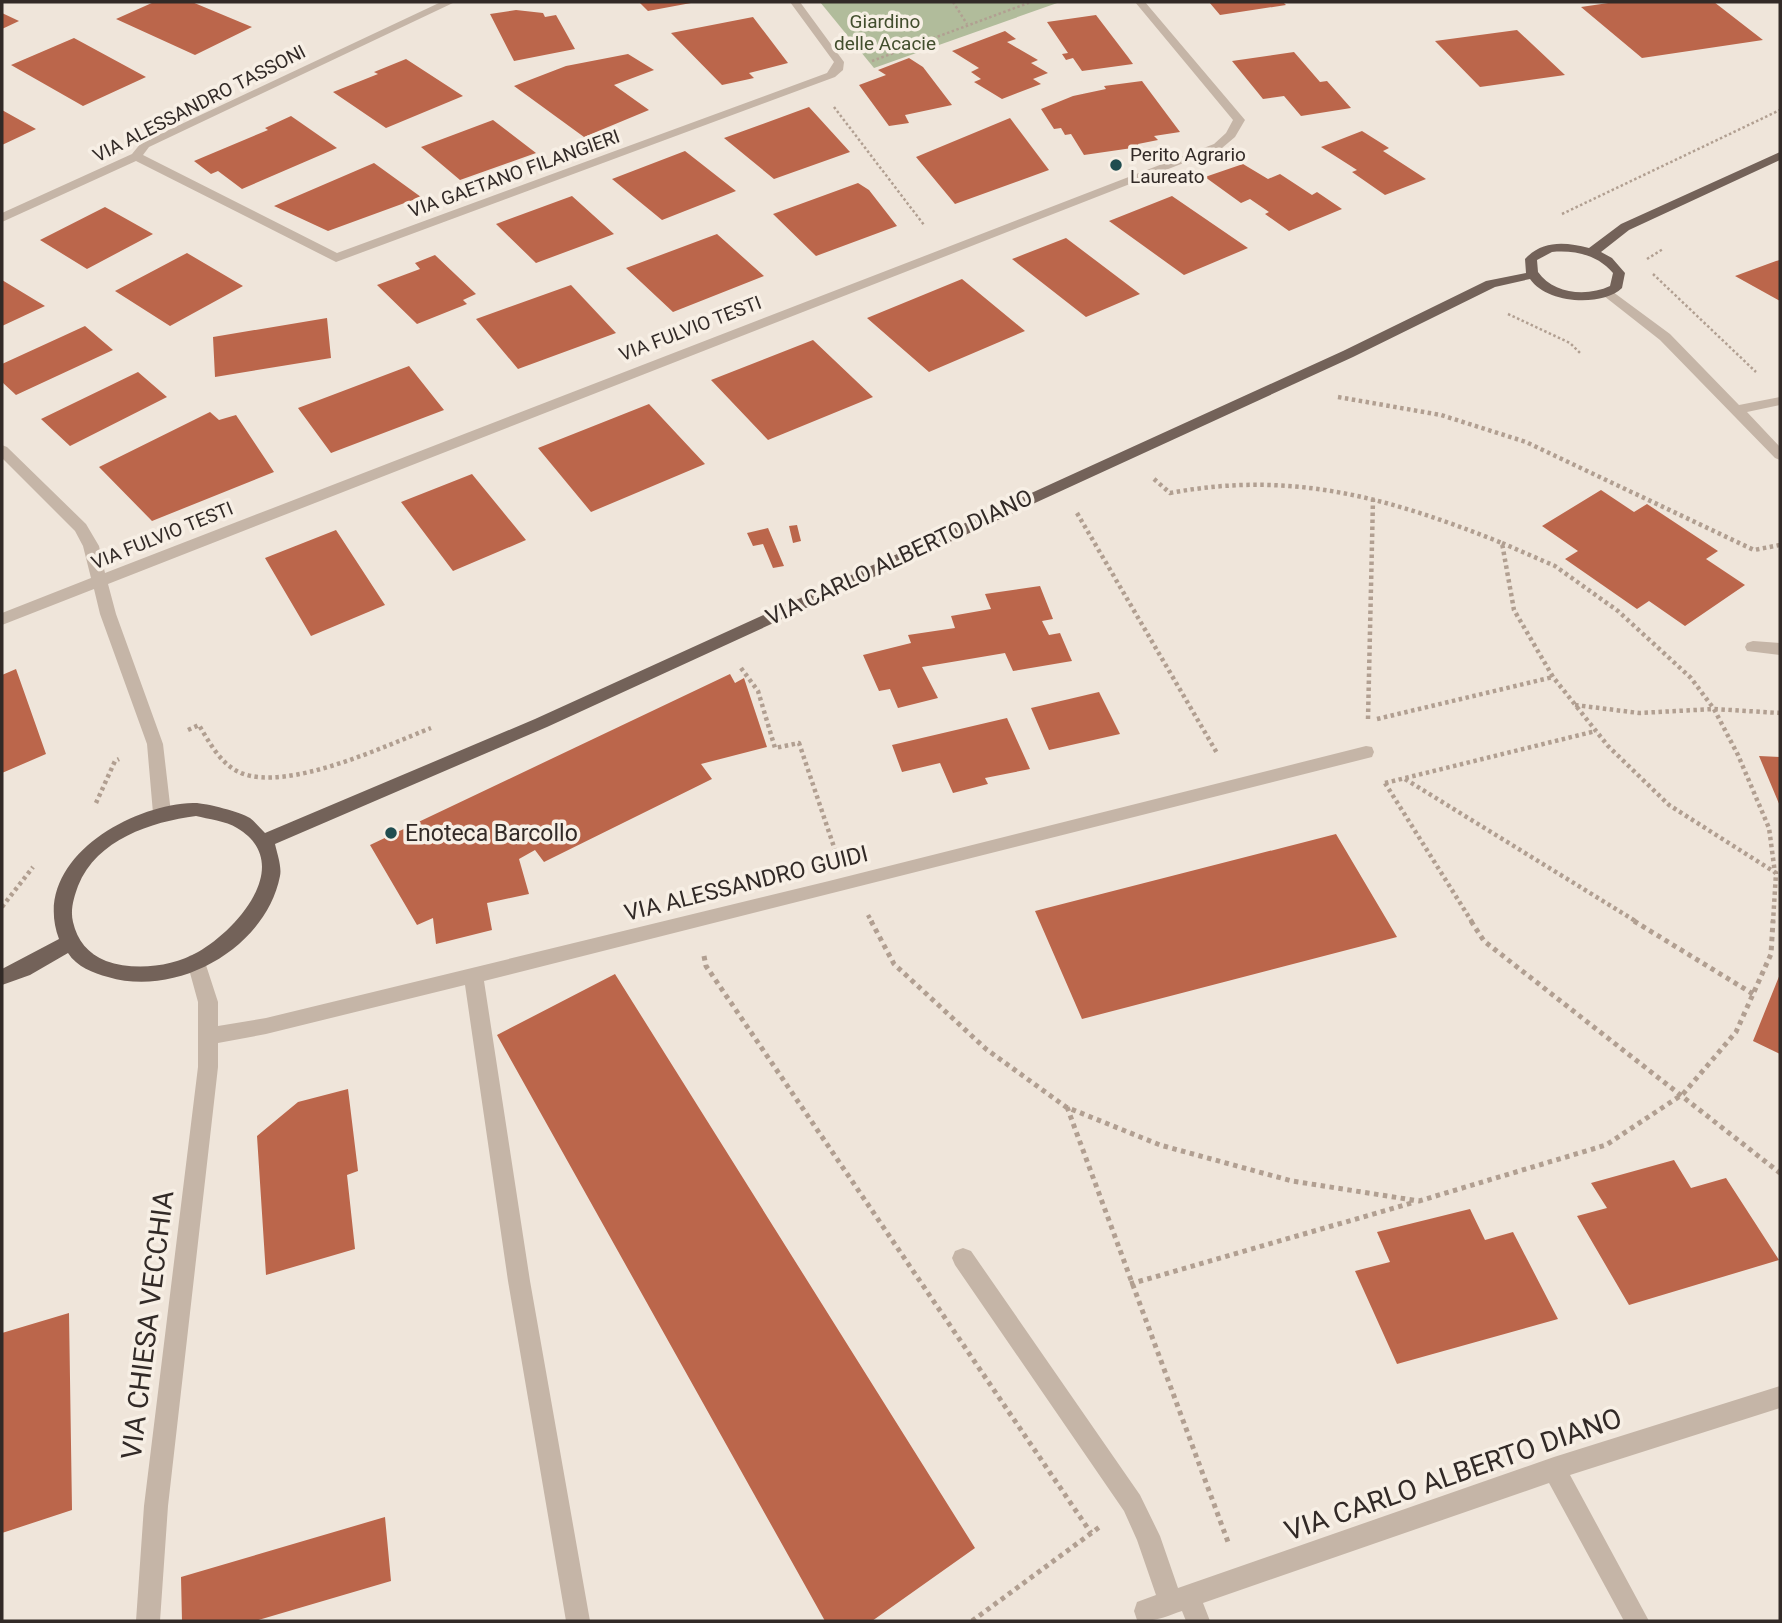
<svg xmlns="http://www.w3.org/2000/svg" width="1782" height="1623" font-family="Roboto,sans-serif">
  <rect width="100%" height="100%" fill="#efe5da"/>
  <!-- green -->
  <path fill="#b1bc9b" d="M820 2H1060L874 68Z"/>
  <!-- building -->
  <path fill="#bb664b" d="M154 2H192L252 27 195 55 116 19Z
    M639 2H691V3L648 11Z
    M1209 2H1283L1286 5 1220 15Z
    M1615 2H1714L1763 40 1642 58 1581 7Z
    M516 10 543 13 545 17 556 15 575 49 514 61 490 14Z
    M2 13 19 21 2 29Z
    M1096 15 1128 57 1133 64 1082 71 1073 58 1066 60 1062 54 1068 53 1047 22Z
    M753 17 788 63 749 73 754 78 722 85 671 33Z
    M1517 30 1565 75 1480 87 1435 41Z
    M1005 31 1016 39 1007 42 1038 60 1031 63 1048 73 1033 79 1041 84 1002 99 974 82 981 79 971 72 979 68 952 51Z
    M74 38 146 77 83 106 11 65Z
    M1294 52 1320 82 1327 81 1351 108 1301 116 1284 96 1263 99 1232 61Z
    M628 54 654 70 614 85 649 110 584 137 514 86 566 66Z
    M909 58 923 67 952 105 905 115 909 123 889 126 859 85 886 75 878 70Z
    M406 59 463 96 386 128 333 92 378 74 374 72Z
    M1142 81 1180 132 1154 136 1158 140 1138 144 1139 147 1084 155 1071 134 1065 135 1061 128 1054 129 1041 109 1073 96 1106 89 1104 86Z
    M809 107 850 152 774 179 724 138Z
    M2 110 36 129 2 145Z
    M291 116 337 148 242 189 218 171 211 174 194 161 268 130 265 128Z
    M1010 118 1049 170 955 204 916 157Z
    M493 120 536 153 460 180 421 147Z
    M1362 131 1389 148 1383 151 1426 179 1385 195 1352 172 1357 170 1321 147Z
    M685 151 736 191 662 220 612 179Z
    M374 163 421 197 328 231 274 206Z
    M1243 164 1268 179 1280 174 1312 195 1317 192 1342 209 1289 231 1265 214 1269 212 1250 199 1241 203 1205 177Z
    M858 183 869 190 897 226 816 256 773 214Z
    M572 196 614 234 536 263 496 224Z
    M1172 196 1248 248 1184 275 1109 221Z
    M105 207 153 234 87 269 40 240Z
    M717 234 764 276 673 312 626 268Z
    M1066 238 1140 294 1086 317 1012 259Z
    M187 253 243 286 170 326 115 291Z
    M435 255 476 294 463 300 467 304 417 324 377 285 420 269 415 263Z
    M1780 260V301L1735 276 1776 261Z
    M962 279 1025 331 929 372 867 318Z
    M2 280 45 306 2 326Z
    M571 285 616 333 518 369 476 319Z
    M327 318 331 358 215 377 213 337Z
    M85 326 113 350 16 395 2 382V364Z
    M813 340 873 397 768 440 711 380Z
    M409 366 444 410 331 453 298 408Z
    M138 372 167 397 70 446 41 419Z
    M649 404 705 464 591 512 538 448Z
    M210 412 219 420 236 415 274 472 152 521 99 467Z
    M472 474 526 540 453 571 401 502Z
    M1601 490 1634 512 1647 504 1718 551 1706 559 1745 585 1685 626 1649 601 1637 609 1565 559 1578 551 1542 526Z
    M797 525 801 541 793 543 789 526Z
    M768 528 784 566 773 568 763 544 753 546 747 533Z
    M336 530 385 605 311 636 265 558Z
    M1040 586 1053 619 1042 621 1049 635 1060 633 1072 661 1013 671 1005 653 922 667 938 698 898 708 890 689 879 691 863 655 911 643 908 635 955 628 951 616 991 609 985 594Z
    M16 669 46 754 2 773V675Z
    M730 674 735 683 744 678 767 747 701 764 712 779 544 862 535 850 519 859 529 894 487 903 492 930 436 944 433 918 417 925 370 845Z
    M1099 692 1120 734 1049 750 1031 708Z
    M1007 718 1030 769 985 778 988 784 953 793 940 763 902 772 892 745Z
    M1759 756 1780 757V806Z
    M1336 834 1397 937 1082 1019 1035 911Z
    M615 974 975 1548 872 1621H825L497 1035Z
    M1780 974V1054L1753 1041Z
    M348 1089 358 1171 347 1175 355 1249 266 1275 257 1136 298 1102Z
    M1674 1160 1691 1188 1726 1178 1779 1260 1629 1305 1577 1216 1607 1208 1591 1183Z
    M1470 1209 1485 1240 1513 1232 1558 1319 1397 1364 1355 1271 1390 1262 1377 1232Z
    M69 1313 72 1510 2 1533V1333Z
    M385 1517 391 1581 255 1621H182L181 1577Z"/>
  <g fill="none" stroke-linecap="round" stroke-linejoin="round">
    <!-- path-far2 -->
    <path stroke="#b19f91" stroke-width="2.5" stroke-dasharray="2.5 2.5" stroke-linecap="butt" d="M953 2 967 24
      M872 61 1031 2
      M834 107 924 225
      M1562 214 1780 110
      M1647 259 1663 249
      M1653 274 1756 372
      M1508 314 1570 343 1580 353"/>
    <!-- path-far1 -->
    <path stroke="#b19f91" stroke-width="4.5" stroke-dasharray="3.5 3.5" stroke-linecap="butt" d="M1338 397 1441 415 1526 442 1754 550 1780 545
      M1154 479 1170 493C1293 470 1389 498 1502 543L1514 610 1553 677 1608 746 1669 805 1776 873 1773 922
      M1077 513 1217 753
      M1502 543 1555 566 1618 611 1691 678 1714 709 1738 755 1769 828 1775 873
      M741 668 758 691 775 748 799 743 835 850
      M1575 705 1639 713 1714 709 1780 713
      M1368 719 1373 499
      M1377 719 1553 677
      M188 730 199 725C209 742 221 765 241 773 288 792 385 746 431 728
      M1405 779 1637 922
      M1385 783 1472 922
      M1385 783 1596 731
      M96 803 115 761 119 759
      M2 907 33 867
      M868 915 872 922"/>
    <!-- path -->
    <path stroke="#b19f91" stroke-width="5" stroke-dasharray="4.5 4.5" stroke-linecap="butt" d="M871 921 894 964 986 1049 1066 1107 1160 1145 1292 1181 1419 1201 1606 1145 1683 1094 1736 1032 1771 954 1773 921
      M1471 921 1484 941 1780 1173
      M1634 921 1753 994
      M704 956 706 966 1091 1533
      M1067 1107 1228 1542
      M1130 1284 1415 1202
      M972 1621 1101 1526"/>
    <!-- minor -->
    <path fill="#c5b5a7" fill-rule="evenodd" d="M441 2H455L149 147 143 155 337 253 827 73 834 62 790 2H800L844 62 843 70 835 77 336 262 136 161 2 222V213L132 154 141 143Z
      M1135 2H1145L1245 120 1235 137 1222 148 108 584 116 614 163 744 171 813 168 818H156L153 813 147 744 100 614 94 589 2 625V613L91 578 83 546 75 531 2 458V445L7 447 86 524 99 546 105 573 1214 144 1226 133 1233 120Z
      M1609 289 1670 334 1739 405 1780 397V405L1747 412 1780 447V460L1775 458 1660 340 1604 296 1603 293Z
      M1753 641 1780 643V655L1747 651 1745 647 1747 643Z
      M1366 746 1372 747 1374 752 1372 757 484 981 530 1281 590 1621H566L508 1281 465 985 266 1034 218 1043V1067L168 1506 160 1621H136L144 1506 198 1067V1002L187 962 189 956 196 954 203 956 205 962 218 1002V1026L266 1018 829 881Z
      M963 1248 971 1251 1140 1495 1160 1536 1178 1588 1554 1457 1780 1386V1408L1570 1475 1649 1621H1624L1549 1483 1203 1603 1210 1621H1186L1182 1611C1167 1616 1153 1623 1137 1620L1134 1611 1137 1602 1156 1595 1137 1540 1124 1511 955 1265 952 1258 955 1251Z"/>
    <!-- major -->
    <path fill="#736259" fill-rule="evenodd" d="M1780 152V160L1629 230 1601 252 1612 258 1625 273 1622 288C1602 307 1547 304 1530 279L1495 287 1353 357 547 727 275 844C277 853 282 867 280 876 266 948 177 998 108 977 93 973 77 967 68 953L30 975 2 985V969L59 939C30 862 128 805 193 803 203 802 241 812 250 818 255 822 260 828 265 833L535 719 1343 351 1486 281 1526 273 1525 259C1543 240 1565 242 1589 248L1621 224ZM1552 252C1575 250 1598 255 1613 273L1610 286C1587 297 1553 294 1538 272L1537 260ZM196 816C208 819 226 821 237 828 296 863 237 930 198 952 172 967 134 971 106 961 88 954 77 940 73 922 70 910 74 897 78 886 97 839 151 822 196 816Z"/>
  </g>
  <!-- markers -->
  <g fill="#204d50" stroke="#f7efe5" stroke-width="2.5">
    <circle cx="1116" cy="165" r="7"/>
    <circle cx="391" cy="833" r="7"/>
  </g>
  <g text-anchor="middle" stroke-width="7" stroke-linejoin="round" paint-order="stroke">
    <!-- far-park labels -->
    <g font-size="19" fill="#424e2d" stroke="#f7efe5">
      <text x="885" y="28">Giardino<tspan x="885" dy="22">delle Acacie</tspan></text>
    </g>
    <!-- far-street labels -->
    <g font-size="19" fill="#322a27" stroke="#f7efe5">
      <text transform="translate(199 103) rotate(-27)" y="7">VIA ALESSANDRO TASSONI</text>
      <text transform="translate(514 173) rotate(-20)" y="7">VIA GAETANO FILANGIERI</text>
      <text transform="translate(690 328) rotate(-21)" y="7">VIA FULVIO TESTI</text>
      <text transform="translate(162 535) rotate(-22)" y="7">VIA FULVIO TESTI</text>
    </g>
    <!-- far-poi labels -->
    <g font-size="19" fill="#322a27" stroke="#f7efe5" text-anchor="start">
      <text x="1130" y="161">Perito Agrario<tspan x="1130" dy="22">Laureato</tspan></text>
    </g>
    <!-- street labels -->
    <g font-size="23" fill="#322a27" stroke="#f7efe5">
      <text transform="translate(899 557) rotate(-25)" y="8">VIA CARLO ALBERTO DIANO</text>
      <text transform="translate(746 883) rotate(-14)" y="8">VIA ALESSANDRO GUIDI</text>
    </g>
    <!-- poi labels -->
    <g font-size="23" fill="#322a27" stroke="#f7efe5" text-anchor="start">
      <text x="405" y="841">Enoteca Barcollo</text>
    </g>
    <!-- near-street labels -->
    <g font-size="28" fill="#322a27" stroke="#f7efe5">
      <text transform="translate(147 1325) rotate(-83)" y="10">VIA CHIESA VECCHIA</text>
      <text transform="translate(1453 1474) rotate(-19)" y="10">VIA CARLO ALBERTO DIANO</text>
    </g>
  </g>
  <!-- border -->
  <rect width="1782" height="1623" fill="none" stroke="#322a27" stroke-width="7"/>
</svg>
